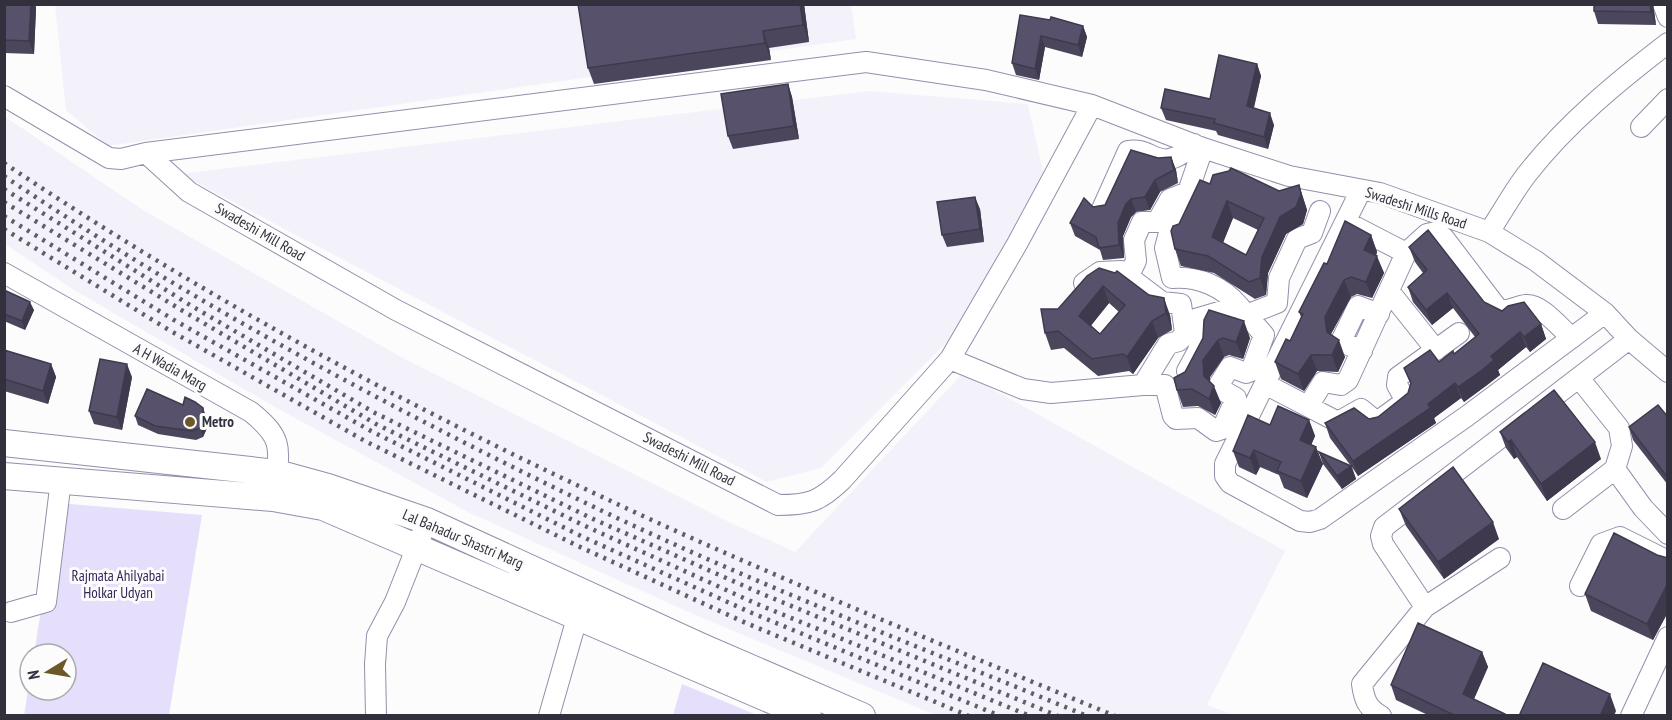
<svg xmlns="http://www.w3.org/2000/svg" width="1672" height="720" font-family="'PT Sans Narrow',sans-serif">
  <rect width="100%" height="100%" fill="#fcfcfc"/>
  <!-- built -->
  <path fill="#f3f2fa" d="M851 4 856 39 108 146 66 110 55 5Z
    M869 91 1028 104 1044 176 958 331 821 468 767 482 180 174Z
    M4 116 143 210 401 357 733 524 795 552 963 373 1285 551 1207 705 1234 715H935L693 614 470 513 273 406 74 290 5 244Z"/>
  <!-- green -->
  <path fill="#e6dffc" d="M58 503 202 515 169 715 24 716 30 676V690H66V654H34Z
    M682 684 757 715H673Z"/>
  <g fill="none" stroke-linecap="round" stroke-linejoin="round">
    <!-- minor casing -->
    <g stroke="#958eab" stroke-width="22">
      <path id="minor" d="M1663 4 1668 17
        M4 96 109 158 121 159 146 153 866 62 986 80 1092 105 1203 148 1289 176 1380 193 1489 232 1536 261 1605 313 1629 339 1668 372
        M1641 127 1668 99
        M146 153 189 192 396 310 778 505C809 505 819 502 842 480L950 359 1017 244 1092 105
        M1361 190 1225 464V476L1230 483 1300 521 1310 522 1320 519 1467 416 1605 313
        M1102 209 1128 151C1154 146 1159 177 1194 144
        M1162 221 1171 225 1178 221 1203 148
        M1348 223 1406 253 1427 234 1436 232 1444 238 1498 309C1507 313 1516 306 1526 305 1542 304 1560 328 1572 338
        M1171 225 1165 248 1172 278C1198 276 1222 286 1239 306
        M1489 232C1502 213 1513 192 1527 174 1566 124 1617 82 1668 43
        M4 273 251 412C283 438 280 447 275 487
        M1129 275 1136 261 1134 240 1142 222H1157L1170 199 1188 192
        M1389 291 1436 350
        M1246 315 1277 303 1279 278 1297 239 1312 233 1320 211
        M1362 351 1344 343 1342 339 1358 306 1379 314
        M950 359 1023 389 1051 393 1143 385 1168 344 1179 341 1185 333 1181 304 1162 302 1121 271 1100 272 1084 283
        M1187 371 1199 349 1196 319
        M1579 378 1619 428 1622 446 1615 469 1643 508 1668 534
        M1265 384 1338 422 1361 409 1377 422 1403 403 1405 399 1397 385 1398 377 1459 333
        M1143 385H1165L1173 416 1176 419 1198 418 1216 431 1222 429 1236 398 1222 390 1220 383 1230 367 1246 373 1251 371 1264 335 1239 306 1185 322
        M1309 405 1323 382 1341 385 1348 380 1406 253
        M1563 509 1615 469
        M1580 586 1601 544 1620 537 1668 561
        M1425 607 1500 558
        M11 612 46 602 61 480
        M376 716 375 664 377 636 395 602 427 521
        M549 716 577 618
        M1381 716C1367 708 1364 699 1362 684L1425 607 1383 544 1381 536 1384 527 1629 339
        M1631 716 1668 637"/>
    </g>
    <!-- major casing -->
    <g stroke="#958eab" stroke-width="28">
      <path id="major" d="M4 443 277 473 328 487 427 521 700 646 862 716
        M4 476 273 498 323 507 808 716"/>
    </g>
    <!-- minor -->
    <use href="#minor" stroke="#fff" stroke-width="20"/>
    <!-- major -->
    <use href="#major" stroke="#fff" stroke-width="26"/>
    <!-- rail -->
    <path stroke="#605e68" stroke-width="4.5" stroke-dasharray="3 6" stroke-linecap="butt" d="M4 163C193 290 393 399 598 495 767 575 942 644 1115 716
      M4 176C191 302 392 409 594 507 754 584 923 648 1087 716
      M4 189 190 305 375 413 591 518 760 593 1058 716
      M4 202 183 311 376 424 583 525 757 604 1030 716
      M4 216 174 320 371 431 583 537 752 613 1000 716
      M4 229 169 330 365 441 578 546 746 623 969 716"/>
  </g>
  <!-- wall -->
  <path fill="#4c465d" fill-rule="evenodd" d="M4 4H35L36 8 34 54 4 53Z
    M578 4H804L809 42 769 48 771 60 594 84 588 68Z
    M1653 4 1656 25 1598 24 1594 11Z
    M1020 15 1083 26 1087 37 1082 57 1045 47 1039 80 1016 75 1012 63Z
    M1257 64 1261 76 1254 108 1274 125 1268 149 1218 135 1216 131 1166 120 1161 108 1210 99Z
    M788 84 792 97 799 139 733 149 728 136Z
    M1171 157 1176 170 1178 183 1160 192 1150 210 1136 212 1131 217 1123 236 1124 258 1103 260 1100 250 1075 236 1070 223 1093 207 1105 205 1158 158Z
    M1210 184 1279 191 1299 185 1307 210 1303 224 1286 234 1268 273 1266 295 1255 299 1214 273 1181 266 1175 249 1179 224ZM1233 218 1258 230 1246 255 1223 243Z
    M980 209 984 242 947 247 942 235Z
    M1371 235 1377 252 1376 256 1384 273 1372 298 1357 294 1351 297 1331 334 1345 357 1338 372 1317 371 1304 391 1281 379 1275 362 1290 341 1301 317 1299 312 1327 264Z
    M1409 247 1484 302 1502 311 1541 324 1546 339 1530 352 1526 347 1498 370 1500 375 1486 386 1464 402 1461 398 1434 418 1436 423 1358 476 1352 467 1356 479 1342 489 1323 464 1319 452 1351 466 1330 438 1325 423 1369 419 1378 417 1408 393 1411 385 1404 368 1439 362 1454 354 1475 337 1453 308 1432 325 1413 302 1408 287 1423 273 1415 262Z
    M1087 276 1170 315 1172 330 1158 338 1133 374 1129 371 1098 376 1064 348 1051 350 1045 333ZM1109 303 1119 312 1100 334 1091 325Z
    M4 290 34 310 25 330 4 321Z
    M1203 338H1250L1243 359 1229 355 1224 357 1210 377V382L1221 403 1215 415 1198 406 1183 407 1177 390Z
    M4 350 51 364 56 377 48 404 4 391Z
    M132 377 122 430 94 424 89 411Z
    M183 405 203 408 206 417 207 428 203 437 196 440 158 434 138 425 135 416Z
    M1668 417V485L1633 440 1629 427Z
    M1309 420 1315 436 1311 445 1323 464 1307 498 1284 488 1279 475 1260 467 1256 475 1239 467 1233 451 1270 425Z
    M1500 432 1601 459 1547 501 1517 457 1514 459 1506 448Z
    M1399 509 1499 539 1444 579 1406 526Z
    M1657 555 1668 558V612L1653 640 1591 611 1585 594Z
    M1482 652 1488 667 1474 699 1506 716H1430L1396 700 1391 685Z"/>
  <!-- shaded-wall -->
  <path fill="#3e394c" d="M31 4H35L36 8 34 54 29 41Z
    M800 4H804L809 42 803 25Z
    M1650 4H1653L1656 25 1651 12Z
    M1083 26 1087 37 1082 57 1078 45Z
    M763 31 769 48 771 60 765 43Z
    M1041 36 1045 47 1039 80 1035 69Z
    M1257 64 1261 76 1251 118 1247 106Z
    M788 84 792 97 799 139 794 126Z
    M1270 113 1274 125 1268 149 1264 137Z
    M1171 157 1176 170 1178 183 1174 170Z
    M1155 180 1160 192 1150 210 1145 197Z
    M1299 185 1307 210 1303 224 1286 234 1268 273 1266 295 1260 278 1262 257 1280 217Z
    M975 197 980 209 984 242 980 229Z
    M1131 199 1136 212 1131 217 1123 236 1124 258 1119 245 1118 223 1126 204Z
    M1227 201 1233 218 1218 254 1212 237Z
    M1371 235 1377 252 1370 267 1364 250Z
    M1377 256 1384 273 1372 298 1366 282Z
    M1344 280 1351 297 1331 334 1327 332 1325 317Z
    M1103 286 1109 303 1086 332 1079 316Z
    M1447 293 1453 308 1432 325 1426 310Z
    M1164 298 1170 315 1172 330 1166 313Z
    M30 302 34 310 25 330 22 321Z
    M1152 321 1158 338 1133 374 1127 357Z
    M1244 321 1250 338 1243 359 1236 342Z
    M1541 324 1546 339 1530 352 1524 337Z
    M1520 332 1526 347 1498 370 1500 375 1464 402 1458 387 1491 356Z
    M1218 340 1224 357 1210 377V393L1204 376 1203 360Z
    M1339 340 1345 357 1338 372 1332 355Z
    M1311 355 1317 371 1304 391 1298 374Z
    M51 364 56 377 48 404 43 391Z
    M127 364 132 377 122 430 117 417Z
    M1455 383 1461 398 1434 418 1436 423 1358 476 1353 461Z
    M1214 386 1221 403 1215 415 1209 399Z
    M203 408 206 417 207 428 203 437 200 428Z
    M1309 420 1315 436 1306 457 1300 440Z
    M1511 440 1517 457 1514 459 1508 442Z
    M1595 442 1601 459 1547 501 1541 484Z
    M1316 447 1323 464 1307 498 1301 481Z
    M1254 450 1260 467 1256 475 1250 458Z
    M1351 466 1356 479 1342 489 1337 476Z
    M1493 522 1499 539 1444 579 1438 562Z
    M1668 583V612L1653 640 1647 624Z
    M1482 652 1488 667 1469 710 1463 694Z
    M1610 694 1616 711 1614 716H1600Z"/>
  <!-- building -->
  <path fill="#58516c" stroke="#3e394c" stroke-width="1.5" fill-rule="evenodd" d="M4 4H31L29 41 4 40Z
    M578 4H800L803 25 763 31 765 43 588 68Z
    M1594 4H1650L1651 12 1594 11Z
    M1020 15 1050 20 1051 17 1083 26 1078 45 1041 36 1035 69 1012 63Z
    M1219 55 1257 64 1247 106 1270 113 1264 137 1214 123 1215 119 1161 108 1165 89 1210 99Z
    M788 84 794 126 728 136 721 94Z
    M1131 150 1158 158 1171 157 1174 170 1155 180 1145 197 1131 199 1126 204 1118 223 1119 245 1099 248 1096 237 1070 223 1084 198 1093 207 1105 205Z
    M1231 168 1279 191 1299 185 1301 194 1296 207 1280 217 1262 257 1260 278 1249 282 1208 256 1175 249 1171 231 1173 226 1179 224 1200 180 1210 184 1213 175 1229 171ZM1227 201 1264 218 1246 255 1212 237Z
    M975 197 980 229 942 235 937 202Z
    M1345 221 1371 235 1364 250 1377 256 1366 282 1351 277 1344 280 1325 317 1327 332 1339 340 1332 355H1311L1298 374 1275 362 1286 339 1290 341 1303 314 1299 312 1324 263 1327 264Z
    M1428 230 1484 302 1502 311 1508 306 1524 302 1541 324 1524 337 1520 332 1491 356 1494 360 1481 371 1458 387 1455 383 1428 404 1430 408 1353 461 1325 423 1354 408 1369 419 1378 417 1408 393 1411 383 1404 368 1430 350 1439 362 1453 351 1454 354 1479 334 1447 293 1426 310 1408 287 1427 270 1409 247Z
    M1099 268 1115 273 1117 271 1149 295 1164 298 1166 313 1152 321 1127 357 1123 354 1092 359 1058 331 1045 333 1041 309H1058L1087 276ZM1103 286 1125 305 1100 334 1079 316Z
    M4 290 30 302 22 321 4 314Z
    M1209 310 1244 321 1236 342 1223 338 1218 340 1203 360 1204 376 1214 386 1209 399 1192 389 1177 390 1174 378 1185 372 1203 338 1204 320Z
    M4 350 51 364 43 391 4 379Z
    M100 359 127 364 117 417 89 411Z
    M147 389 183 405 185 397 195 402 203 408 204 420 200 428 192 431 155 426 135 416Z
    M1554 390 1595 442 1541 484 1511 440 1508 442 1500 432Z
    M1658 405 1668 417V478L1629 427Z
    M1278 406 1309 420 1300 440 1316 447 1301 481 1277 471 1281 462 1254 450 1250 458 1233 451 1248 415 1270 425Z
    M1319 452 1351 466 1337 476Z
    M1453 467 1493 522 1438 562 1399 509Z
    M1614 533 1657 555 1668 558V583L1647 624 1585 594Z
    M1418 623 1482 652 1463 694 1505 714V716H1456L1391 685Z
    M1543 663 1610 694 1600 716H1519Z"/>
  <!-- markers -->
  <circle fill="#6d5828" stroke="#fcfcfc" stroke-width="2" cx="190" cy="422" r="6"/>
  <g text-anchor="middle" stroke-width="6" stroke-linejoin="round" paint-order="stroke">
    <!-- street labels -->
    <g font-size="15" fill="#32303c" stroke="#fcfcfc">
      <text transform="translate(1416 208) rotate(18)" y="5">Swadeshi Mills Road</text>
      <text transform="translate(260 232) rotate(30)" y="5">Swadeshi Mill Road</text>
      <text transform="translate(170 367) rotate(29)" y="5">A H Wadia Marg</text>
      <text transform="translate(689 459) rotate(27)" y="5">Swadeshi Mill Road</text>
      <text transform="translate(463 539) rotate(23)" y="5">Lal Bahadur Shastri Marg</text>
    </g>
    <!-- poi labels -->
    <g font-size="15" font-weight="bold" fill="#32303c" stroke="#fcfcfc" text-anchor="start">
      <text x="202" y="427">Metro</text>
    </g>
    <!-- park labels -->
    <g font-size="15" fill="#362557" stroke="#fcfcfc">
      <text x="118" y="581">Rajmata Ahilyabai<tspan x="118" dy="17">Holkar Udyan</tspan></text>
    </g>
  </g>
  <!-- border -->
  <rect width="1672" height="720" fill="none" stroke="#32303c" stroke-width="12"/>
  <!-- north arrow -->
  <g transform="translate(48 672) rotate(259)"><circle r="28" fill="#fcfcfc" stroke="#abaaaf" stroke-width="1.5"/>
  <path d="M0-4.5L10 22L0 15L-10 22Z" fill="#6d5828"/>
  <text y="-9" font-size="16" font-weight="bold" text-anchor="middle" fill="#32303c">N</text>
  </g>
</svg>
